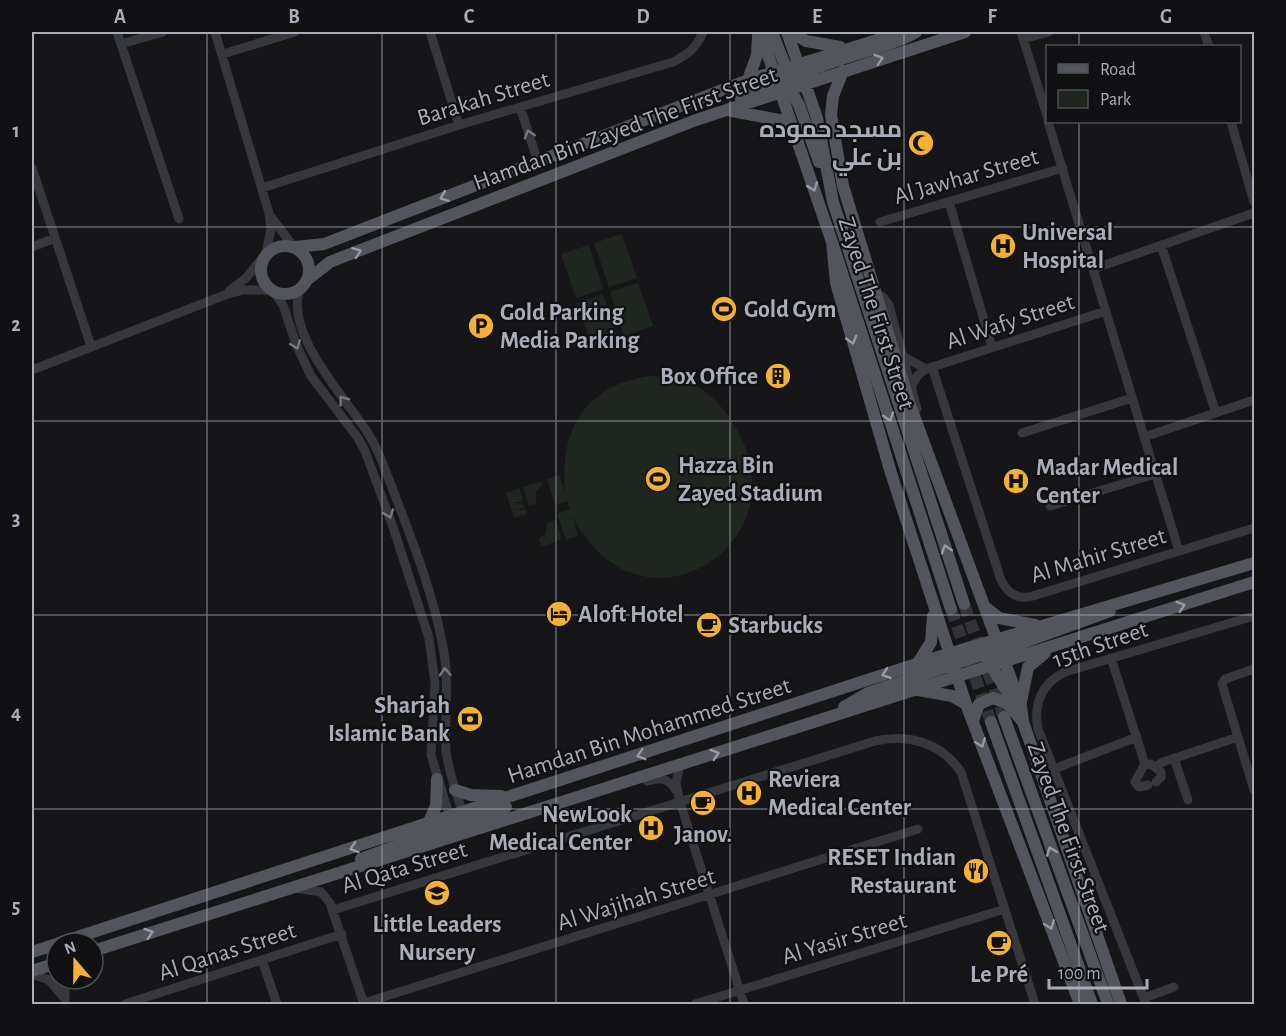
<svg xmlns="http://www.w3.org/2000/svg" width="1286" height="1036" font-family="'Alegreya Sans',Cairo,sans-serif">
  <rect width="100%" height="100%" fill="#161618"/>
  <!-- green -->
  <path fill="#1e261f" d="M622 234 637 278 609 287 594 243Z
    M589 245 603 289 576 298 561 254Z
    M638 283 653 326 624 336 610 292Z
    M603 294 618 338 592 347 577 303Z
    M649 376C683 375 707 387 727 414 818 538 640 653 572 515L578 536 566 540 557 514 570 509 567 501 555 505 547 479 559 475 565 492C559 431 585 385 649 376Z
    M543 481V485L536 491V504L529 506 523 487Z
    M519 488 523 499 520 502H512L522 504 526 508 514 510H526L527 514 514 518 506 493Z
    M556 520 562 539 541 547 539 538 545 535 547 523Z"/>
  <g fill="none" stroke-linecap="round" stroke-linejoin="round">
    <!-- major-tunnel -->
    <path stroke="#333438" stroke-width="12" stroke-dasharray="12 6" stroke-linecap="butt" d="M964 604 1004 717
      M951 609 991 722"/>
    <!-- minor -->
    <path stroke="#37383d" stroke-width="9" d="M117 32 179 219
      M215 32 269 213 271 229 266 253
      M430 32 459 125
      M1021 32 1048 119
      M1204 32 1209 46
      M1023 39 1049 32
      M121 44 163 32
      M223 54 295 32
      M520 107 538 162
      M1048 122 1179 551
      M1231 122 1254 202
      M32 168 91 346
      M262 188 459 125 673 62C689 54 696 48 703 32
      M949 202 992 347
      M272 218 293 246
      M880 222 1063 168
      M1161 245 1216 413
      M32 247 55 238
      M1093 269 1254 213
      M301 287C281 332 348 400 369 435 375 444 379 454 383 464 405 522 437 599 445 660 449 690 444 721 446 751 449 774 457 795 464 817
      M229 291 246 278 263 257
      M273 291 283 305 296 344 311 376 358 438 365 451 393 527 429 638 435 683 431 755 451 821
      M875 293 883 297 889 305 917 409
      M904 357 926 369
      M932 367 1001 580C1008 594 1018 600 1033 596L1254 528
      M32 370 225 295 243 290H272
      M911 387 918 375 926 369 1106 311
      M1022 433 1132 398
      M1144 437 1254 400
      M1050 506 1155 474
      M1111 658 1145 764
      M1254 669 1225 679 1222 684 1254 790
      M1174 758 1188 800
      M680 765 676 783 680 802 744 1004
      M1156 767 1163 762 1238 737
      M1054 769 1137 737
      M647 781C660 777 668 778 676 790
      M1148 785 1139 787 1135 782 1144 765 1151 764 1161 772V777L1156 782
      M295 888 321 892 330 903 364 1004
      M333 910 875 741C908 734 941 742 961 772L1035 1004
      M262 960 277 1004
      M32 974 49 980 65 999
      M65 997V979
      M1144 998 1174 987
      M364 1003 918 829
      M125 1004 342 934
      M695 1004 1005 909
      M1146 1004 1038 729C1033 704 1042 683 1065 672L1254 616"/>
    <!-- major -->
    <path stroke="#53555c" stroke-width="12" d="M760 32 832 242 951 609
      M772 32 788 73
      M787 32 817 118 833 202 964 604
      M792 32 806 41 840 47
      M843 71 833 96 831 115 843 186 910 405 1021 706 1023 722 1121 1004
      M748 80 757 55 758 36
      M787 84 799 105 819 162
      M781 91C799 63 883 52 916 32
      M741 99 782 79
      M732 111 790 122
      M832 242 836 283 891 473 966 704 1080 1004
      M261 270a24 24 0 1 1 48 0a24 24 0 1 1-48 0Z
      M295 247 324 244 748 80 903 32
      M307 280 330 262 345 256 696 120 965 32
      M985 607 999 618 1035 625
      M994 653 1110 611
      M988 661 1012 699
      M918 663 931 642 933 616
      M918 690 952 696 966 704
      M1021 702 1028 667 1045 653
      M844 707 868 693 981 655 990 649 996 639
      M1004 717 1108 1004
      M973 721 979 704 993 698 1007 703 1023 722
      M991 722 1092 1004
      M455 790 471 795 501 796
      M428 824 436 806 437 779
      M459 827 465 821 506 807
      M361 859 456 824 462 818 463 812
      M59 943 938 657 1254 563
      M93 951 1254 582
      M32 952 57 944
      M32 971 57 963"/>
  </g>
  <!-- one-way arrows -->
  <defs><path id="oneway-chevron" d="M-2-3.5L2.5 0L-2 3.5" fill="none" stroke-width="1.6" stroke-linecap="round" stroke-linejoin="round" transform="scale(1.5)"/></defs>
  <g stroke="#979ba6">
    <use href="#oneway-chevron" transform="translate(879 59) rotate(-18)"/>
    <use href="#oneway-chevron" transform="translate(813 187) rotate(71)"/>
    <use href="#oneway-chevron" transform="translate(444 197) rotate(159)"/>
    <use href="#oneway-chevron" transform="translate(357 252) rotate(-20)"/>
    <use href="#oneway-chevron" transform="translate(852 340) rotate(74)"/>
    <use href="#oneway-chevron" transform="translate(889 417) rotate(72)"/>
    <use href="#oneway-chevron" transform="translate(946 549) rotate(-108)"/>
    <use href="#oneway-chevron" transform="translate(1181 606) rotate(-18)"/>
    <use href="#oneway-chevron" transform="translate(886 674) rotate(161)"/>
    <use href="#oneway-chevron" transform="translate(981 743) rotate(69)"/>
    <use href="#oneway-chevron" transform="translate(715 754) rotate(-18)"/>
    <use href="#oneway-chevron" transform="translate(641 755) rotate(163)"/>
    <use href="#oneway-chevron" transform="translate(354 848) rotate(162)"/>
    <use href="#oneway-chevron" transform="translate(1051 851) rotate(-110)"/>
    <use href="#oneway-chevron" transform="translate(1050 925) rotate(69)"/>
    <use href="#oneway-chevron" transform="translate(149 933) rotate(-18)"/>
  </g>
  <g stroke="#757881">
    <use href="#oneway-chevron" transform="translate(529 134) rotate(-108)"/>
    <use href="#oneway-chevron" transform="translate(296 345) rotate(69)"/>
    <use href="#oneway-chevron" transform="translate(343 400) rotate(-127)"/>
    <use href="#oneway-chevron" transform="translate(389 514) rotate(70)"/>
    <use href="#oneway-chevron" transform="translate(445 672) rotate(-93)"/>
  </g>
  <!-- grid -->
  <path fill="none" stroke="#a8adb8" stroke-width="1.5" stroke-opacity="0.55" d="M207 32V1004M382 32V1004M556 32V1004M730 32V1004M904 32V1004M1079 32V46M1079 122V1004M32 227H1254M32 421H1254M32 615H1254M32 809H1254"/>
  <!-- icons -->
  <defs>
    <g id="mosque-disc" transform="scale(1.35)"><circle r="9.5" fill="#f2b134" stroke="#111113"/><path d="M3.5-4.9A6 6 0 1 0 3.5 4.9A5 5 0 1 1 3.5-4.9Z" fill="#111"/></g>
    <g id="hospital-disc" transform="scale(1.35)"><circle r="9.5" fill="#f2b134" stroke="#111113"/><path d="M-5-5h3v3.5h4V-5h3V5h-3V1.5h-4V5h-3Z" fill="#111"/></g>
    <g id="stadium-disc" transform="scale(1.35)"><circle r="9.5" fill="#f2b134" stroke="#111113"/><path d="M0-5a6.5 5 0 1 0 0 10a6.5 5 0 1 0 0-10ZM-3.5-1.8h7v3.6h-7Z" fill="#111"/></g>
    <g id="parking-disc" transform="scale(1.35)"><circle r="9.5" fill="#f2b134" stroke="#111113"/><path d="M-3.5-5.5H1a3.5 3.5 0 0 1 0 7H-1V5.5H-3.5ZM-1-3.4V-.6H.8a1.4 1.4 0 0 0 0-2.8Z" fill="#111"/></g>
    <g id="building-disc" transform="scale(1.35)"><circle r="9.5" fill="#f2b134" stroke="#111113"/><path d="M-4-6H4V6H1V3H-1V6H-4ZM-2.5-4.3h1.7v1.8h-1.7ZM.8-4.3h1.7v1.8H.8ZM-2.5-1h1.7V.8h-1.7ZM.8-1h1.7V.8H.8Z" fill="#111"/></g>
    <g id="hotel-disc" transform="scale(1.35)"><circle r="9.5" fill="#f2b134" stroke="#111113"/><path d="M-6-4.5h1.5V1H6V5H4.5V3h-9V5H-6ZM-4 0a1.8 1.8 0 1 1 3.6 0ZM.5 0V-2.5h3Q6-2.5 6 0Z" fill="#111"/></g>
    <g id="cafe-disc" transform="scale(1.35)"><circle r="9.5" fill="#f2b134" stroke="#111113"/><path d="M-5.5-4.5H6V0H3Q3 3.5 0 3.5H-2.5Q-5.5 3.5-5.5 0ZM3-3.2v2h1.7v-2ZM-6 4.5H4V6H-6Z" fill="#111"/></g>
    <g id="bank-disc" transform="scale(1.35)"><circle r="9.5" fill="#f2b134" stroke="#111113"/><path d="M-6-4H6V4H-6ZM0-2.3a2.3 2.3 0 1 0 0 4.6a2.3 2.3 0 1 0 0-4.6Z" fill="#111"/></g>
    <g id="restaurant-disc" transform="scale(1.35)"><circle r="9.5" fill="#f2b134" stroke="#111113"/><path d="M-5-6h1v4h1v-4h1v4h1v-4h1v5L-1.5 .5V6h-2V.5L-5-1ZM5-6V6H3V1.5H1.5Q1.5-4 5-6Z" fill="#111"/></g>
    <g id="school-disc" transform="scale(1.35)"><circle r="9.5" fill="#f2b134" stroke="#111113"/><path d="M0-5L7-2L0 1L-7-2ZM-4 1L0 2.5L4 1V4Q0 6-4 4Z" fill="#111"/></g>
  </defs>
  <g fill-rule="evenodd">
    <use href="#mosque-disc" x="921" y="143"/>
    <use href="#hospital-disc" x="1003" y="246"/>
    <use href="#stadium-disc" x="724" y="309"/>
    <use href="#parking-disc" x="481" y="326"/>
    <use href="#building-disc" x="778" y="376"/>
    <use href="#stadium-disc" x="658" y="479"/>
    <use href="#hospital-disc" x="1016" y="481"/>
    <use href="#hotel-disc" x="559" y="614"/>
    <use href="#cafe-disc" x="709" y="625"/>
    <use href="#bank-disc" x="470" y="719"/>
    <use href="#hospital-disc" x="749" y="793"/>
    <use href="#cafe-disc" x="703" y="803"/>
    <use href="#hospital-disc" x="651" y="828"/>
    <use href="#restaurant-disc" x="976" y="871"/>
    <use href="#school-disc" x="437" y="893"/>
    <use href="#cafe-disc" x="999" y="943"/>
  </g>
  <g text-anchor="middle" stroke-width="4.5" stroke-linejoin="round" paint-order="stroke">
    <!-- street labels -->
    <g font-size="24" fill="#a8adb8" stroke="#111113">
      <text transform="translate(483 98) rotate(-17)" y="8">Barakah Street</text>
      <text transform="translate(625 128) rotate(-20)" y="8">Hamdan Bin Zayed The First Street</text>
      <text transform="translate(966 176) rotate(-16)" y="8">Al Jawhar Street</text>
      <text transform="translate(877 313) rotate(72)" y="8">Zayed The First Street</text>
      <text transform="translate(1010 321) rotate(-18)" y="8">Al Wafy Street</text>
      <text transform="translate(1098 555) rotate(-17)" y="8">Al Mahir Street</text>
      <text transform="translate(1100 644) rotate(-19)" y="8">15th Street</text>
      <text transform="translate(649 730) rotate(-18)" y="8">Hamdan Bin Mohammed Street</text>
      <text transform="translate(1069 837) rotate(70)" y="8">Zayed The First Street</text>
      <text transform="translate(404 867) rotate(-17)" y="8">Al Qata Street</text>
      <text transform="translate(636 899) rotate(-17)" y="8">Al Wajihah Street</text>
      <text transform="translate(844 938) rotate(-17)" y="8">Al Yasir Street</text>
      <text transform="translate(227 951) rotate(-18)" y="8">Al Qanas Street</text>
    </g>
    <!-- poi labels -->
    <g font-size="24" font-weight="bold" fill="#a8adb8" stroke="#111113" text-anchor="start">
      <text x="902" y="137" text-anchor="end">مسجد حموده<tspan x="902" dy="28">بن علي</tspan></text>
      <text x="1022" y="240">Universal<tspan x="1022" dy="28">Hospital</tspan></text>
      <text x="744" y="317">Gold Gym</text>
      <text x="500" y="320">Gold Parking<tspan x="500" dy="28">Media Parking</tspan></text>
      <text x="758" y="384" text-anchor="end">Box Office</text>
      <text x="678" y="473">Hazza Bin<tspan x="678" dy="28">Zayed Stadium</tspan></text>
      <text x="1036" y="475">Madar Medical<tspan x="1036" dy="28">Center</tspan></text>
      <text x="578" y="622">Aloft Hotel</text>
      <text x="728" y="633">Starbucks</text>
      <text x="450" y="713" text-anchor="end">Sharjah<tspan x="450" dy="28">Islamic Bank</tspan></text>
      <text x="768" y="787">Reviera<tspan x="768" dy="28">Medical Center</tspan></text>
      <text x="632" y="822" text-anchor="end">NewLook<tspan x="632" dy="28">Medical Center</tspan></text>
      <text x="703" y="842" text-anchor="middle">Janov.</text>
      <text x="956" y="865" text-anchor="end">RESET Indian<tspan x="956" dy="28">Restaurant</tspan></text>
      <text x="437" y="932" text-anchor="middle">Little Leaders<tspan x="437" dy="28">Nursery</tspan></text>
      <text x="999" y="982" text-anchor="middle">Le Pré</text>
    </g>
  </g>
  <!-- border -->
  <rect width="1286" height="1036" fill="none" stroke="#111113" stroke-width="66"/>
  <!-- legend -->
  <rect x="1046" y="45" width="195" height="78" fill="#111113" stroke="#4d4f55" stroke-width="1.5"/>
  <rect x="1058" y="64" width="30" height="9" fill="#53555c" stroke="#4d4f55" stroke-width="1.5"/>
  <text x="1100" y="75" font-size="18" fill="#a8adb8">Road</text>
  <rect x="1058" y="90" width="30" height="18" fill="#1e261f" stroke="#4d4f55" stroke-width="1.5"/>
  <text x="1100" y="105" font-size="18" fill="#a8adb8">Park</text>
  <!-- north arrow -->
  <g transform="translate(75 961) rotate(340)"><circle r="28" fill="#111113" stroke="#4d4f55" stroke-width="1.5"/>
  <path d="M0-4.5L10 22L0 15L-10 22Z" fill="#f2b134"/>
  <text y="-9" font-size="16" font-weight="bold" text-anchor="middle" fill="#a8adb8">N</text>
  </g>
  <!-- scale -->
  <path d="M1049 979v9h98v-9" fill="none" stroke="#a8adb8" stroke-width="3"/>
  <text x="1058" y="979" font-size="18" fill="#a8adb8" stroke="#111113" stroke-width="4.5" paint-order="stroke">100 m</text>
  <rect x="33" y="33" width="1220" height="970" fill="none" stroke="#a8adb8" stroke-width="2"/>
  <g font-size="20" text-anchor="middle" font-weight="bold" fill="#a8adb8">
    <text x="120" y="23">A</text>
    <text x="294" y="23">B</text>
    <text x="469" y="23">C</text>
    <text x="643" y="23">D</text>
    <text x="817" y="23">E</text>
    <text x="992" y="23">F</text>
    <text x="1166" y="23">G</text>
    <text x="16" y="137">1</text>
    <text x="16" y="331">2</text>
    <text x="16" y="525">3</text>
    <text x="16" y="719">4</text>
    <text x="16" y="913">5</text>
  </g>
</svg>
